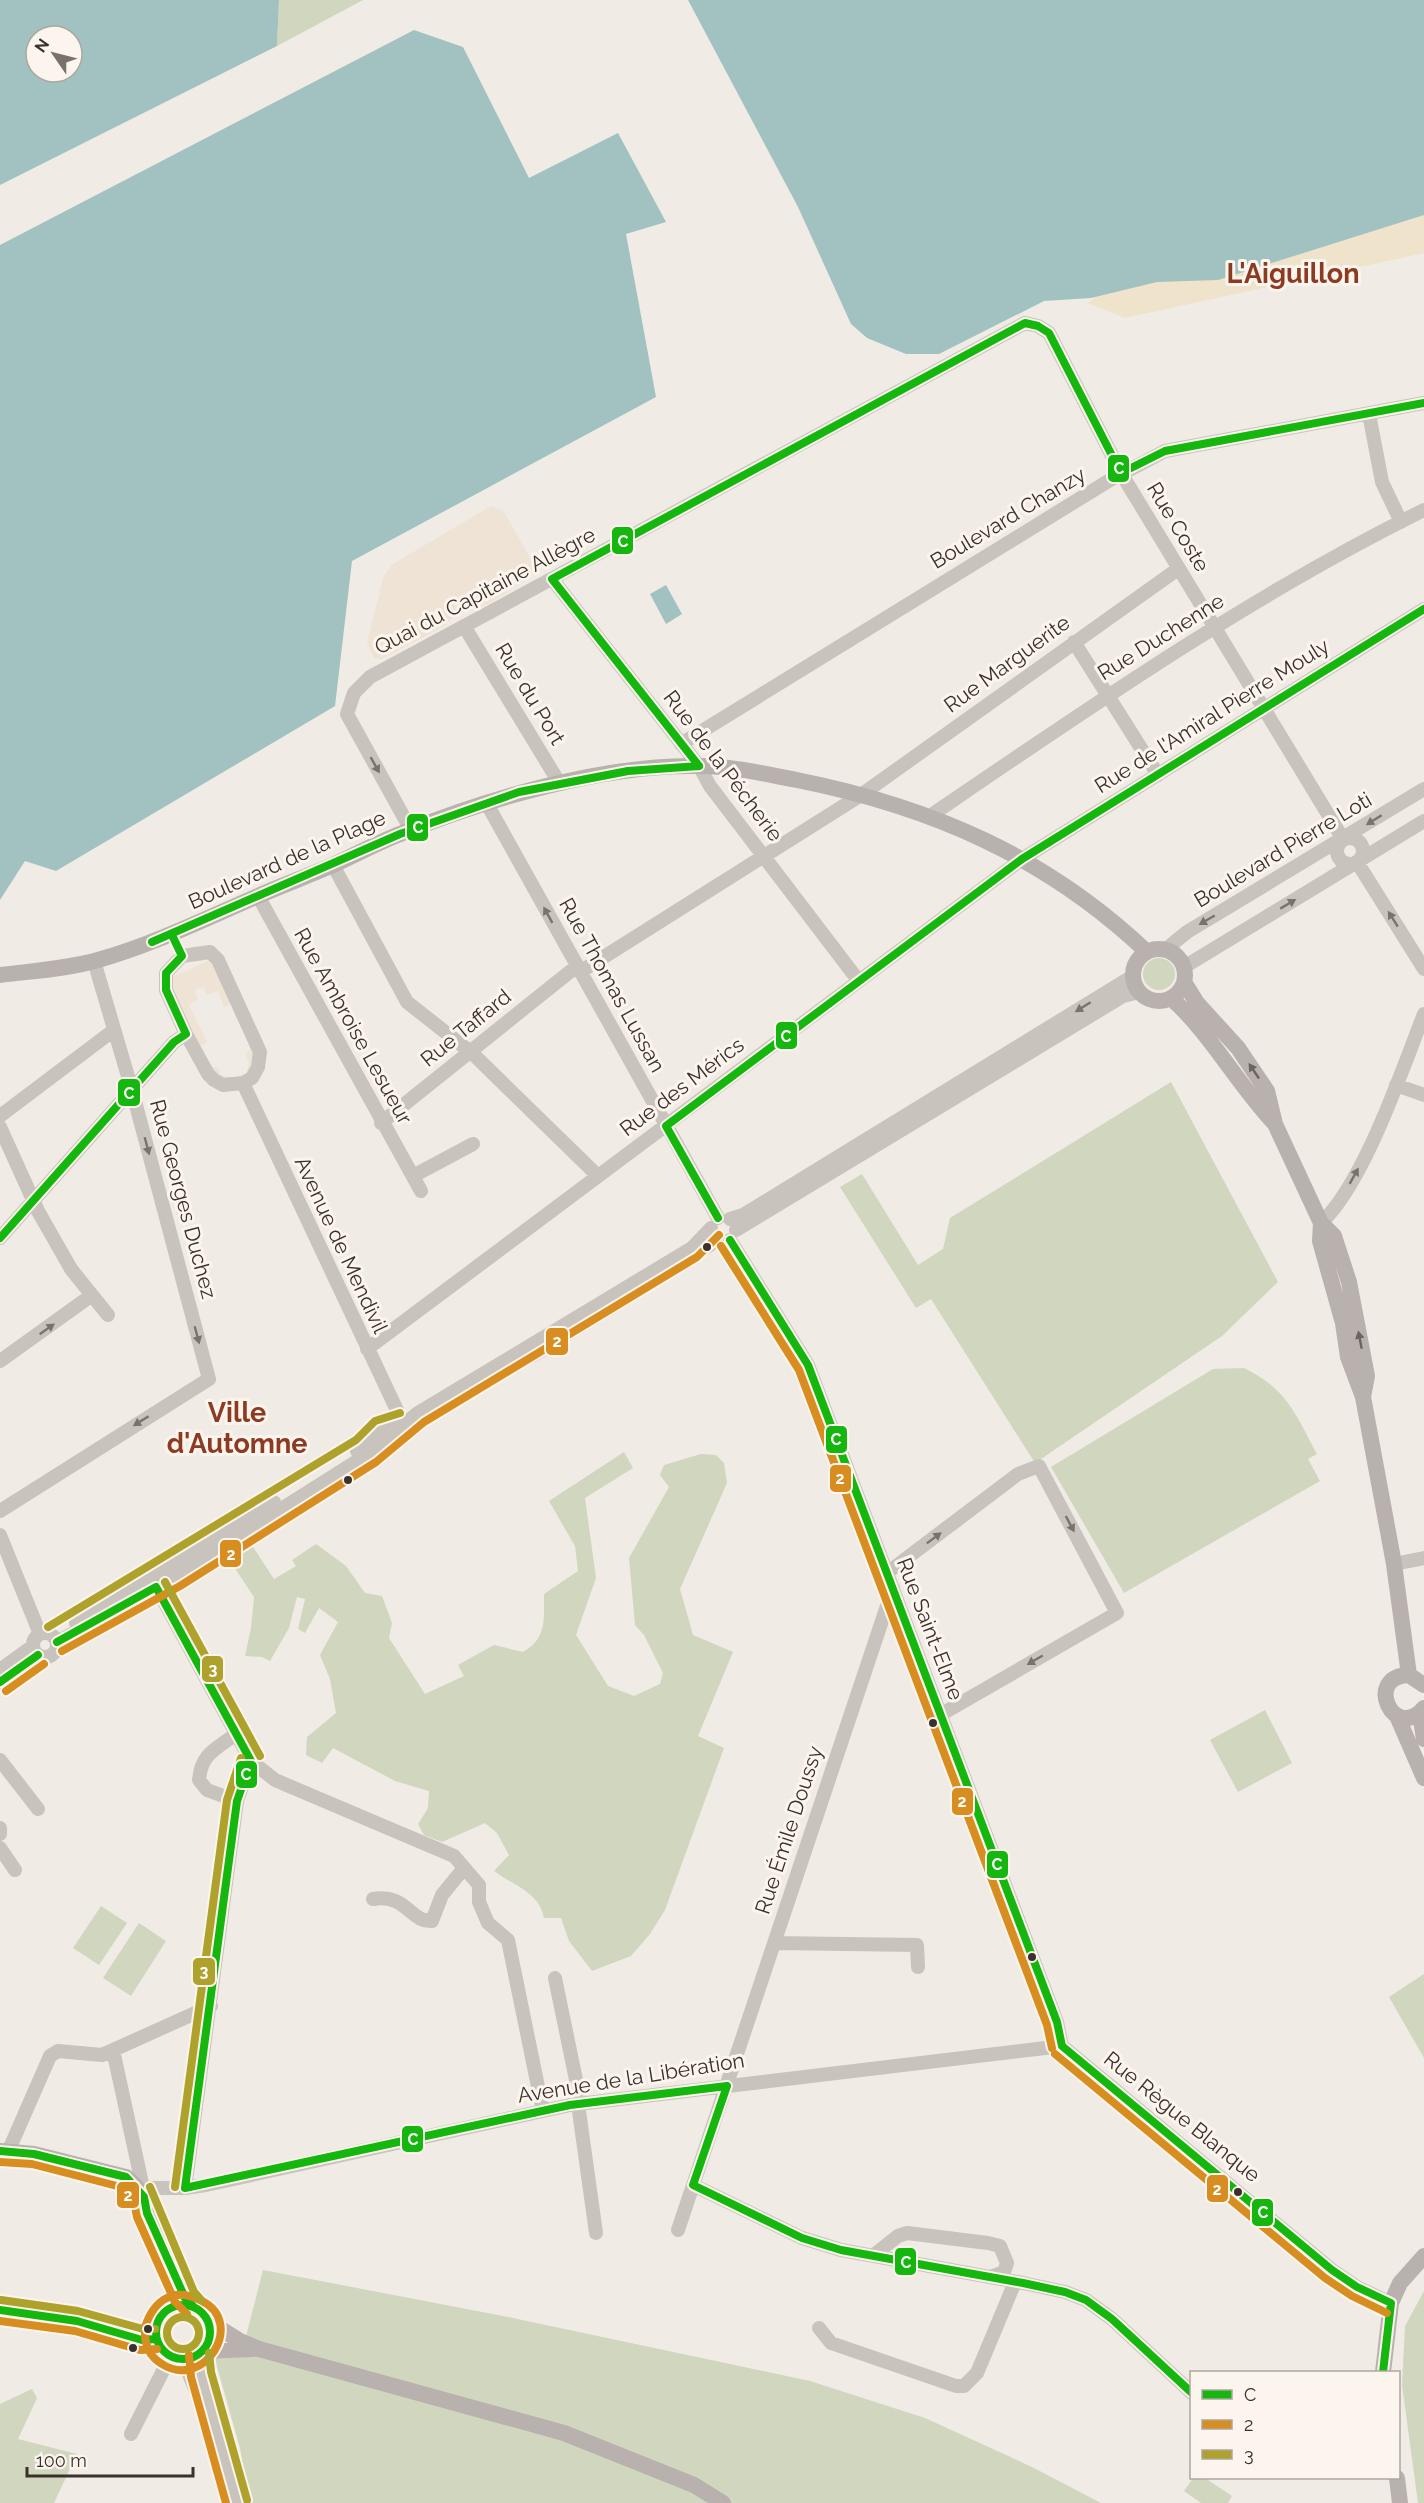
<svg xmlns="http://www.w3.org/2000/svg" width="1424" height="2503" font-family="Raleway,sans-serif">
  <rect width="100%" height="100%" fill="#f0ebe5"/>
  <!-- green -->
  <path fill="#d1d6bf" d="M279 0H363L277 46Z
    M1143 974a16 16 0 1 1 32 0a16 16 0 1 1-32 0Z
    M1171 1082 1278 1282 1222 1336 1035 1463 931 1299 916 1308 840 1187 862 1174 918 1265 943 1249 950 1218Z
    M1244 1368C1287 1389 1295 1413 1317 1454L1308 1459 1320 1481 1124 1593 1051 1467 1213 1369Z
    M624 1452 633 1468 585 1498 596 1578 576 1635 608 1686 634 1696 660 1684 663 1673 644 1635 635 1625 629 1558 669 1487 660 1475 664 1465 701 1454 716 1455 724 1463 727 1483 680 1589 693 1635 733 1652 698 1736 724 1748 665 1910 650 1934 631 1956 592 1971 569 1941 561 1918H544C539 1892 514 1886 494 1871L509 1855 497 1833 485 1823 442 1842 424 1835 418 1824 428 1808 429 1791 395 1781 333 1748 322 1763 306 1755 307 1737 336 1713 330 1679 320 1655 338 1622 319 1608 305 1633 298 1629 305 1599 297 1597 289 1628 270 1661 262 1657 245 1656 251 1628 254 1597 230 1561 253 1547 274 1579 296 1566 292 1560 316 1544 346 1566 365 1593 382 1596 392 1623 389 1638 425 1694 464 1676 458 1665 494 1645 523 1652C547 1639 544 1618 544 1594L578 1571 575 1546 549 1501Z
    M1265 1710 1292 1763 1238 1792 1210 1740Z
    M101 1906 127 1923 99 1965 73 1948Z
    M139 1923 166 1941 131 1996 103 1978Z
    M1424 1974V2058L1389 1997Z
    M263 2270 498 2315 810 2381 925 2418 1032 2467 1101 2503H249L240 2448 214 2356H241Z
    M1424 2291V2503H1418L1402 2385 1405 2326Z
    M32 2389 37 2398 18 2439 77 2454 54 2503H0V2404Z
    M1193 2478H1205L1232 2496 1228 2503H1201L1184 2491Z"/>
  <!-- sand -->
  <path fill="#efe3cc" d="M1424 172V253L1125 318 1088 303 1124 273Z"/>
  <!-- plaza -->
  <path fill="#eee3d5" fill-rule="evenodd" d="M491 506 504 512 533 563 534 571 530 578 488 604 473 608 451 619 444 626 382 659 374 658 367 643 384 576 393 564Z
    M207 961 214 965 251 1042 254 1059 252 1066 247 1076 237 1081 216 1076 207 1066 171 984 173 977ZM203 987 207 995 218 991 224 1007 231 1004 248 1039 250 1049 246 1054 249 1064 246 1075 235 1080 220 1074 218 1067H212L199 1047 207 1042 189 1005 198 999 195 990Z"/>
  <!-- water -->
  <path fill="#a1c2c1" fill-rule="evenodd" d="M0 0H279L277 46 0 185ZM36 36H72V72H36Z
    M688 0H1424V215L1218 280 1157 282 1091 298 1044 301 939 354H906L867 338 851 324 798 207Z
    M414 30 463 47 529 178 618 133 666 222 626 234 656 397 352 561 335 706 56 871 25 861 0 900V245Z
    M666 585 682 614 666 624 650 594Z"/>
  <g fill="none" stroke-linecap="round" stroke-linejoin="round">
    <!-- minor -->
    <path stroke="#c9c3be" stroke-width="14" d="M1369 414 1382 482 1401 522
      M552 579 699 766 710 786 858 980
      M464 626 560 784
      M1074 642 1158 775
      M681 744 1110 480 1165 451 1424 403
      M487 804 718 1218
      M930 816C1090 707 1250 596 1424 510
      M411 830 347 714 354 693 370 677 1025 323 1038 326 1049 333 1121 473 1343 839
      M1337 851a13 13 0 1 1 26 0a13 13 0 1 1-26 0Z
      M1357 862 1424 969
      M333 865 407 1002 473 1054 598 1176
      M258 896 421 1191
      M1165 950 1187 932 1424 789
      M210 952 218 960 260 1052 258 1067 252 1078 243 1083 223 1085 214 1080 208 1074 186 1034 166 990V973L182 956Z
      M1184 967 1424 821
      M580 972 861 795 1178 569
      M243 1083 403 1423
      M1396 1085 1424 1095
      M0 1116 114 1030
      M381 1123 577 966
      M0 1127 38 1211 71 1269 108 1315
      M413 1176 473 1144
      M730 1219 743 1215 1133 976
      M1321 1223C1364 1183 1402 1070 1424 1014
      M736 1230 1123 996 1140 992
      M0 1238 174 1042 186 1034
      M730 1240 808 1365 1057 2022 1062 2046
      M685 1262 717 1240
      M367 1349 1022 859 1424 609
      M532 1356 620 1302
      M0 1361 92 1295
      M357 1451 381 1430 398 1425
      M0 1511 209 1379 132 1090 94 961
      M0 1535 40 1634
      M1394 1564 1424 1558
      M887 1573 1018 1474 1039 1466 1117 1613 940 1715
      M156 1587 251 1761 275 1780 454 1856 479 1885V1902L488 1923 508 1940 543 2111
      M76 1623 274 1502
      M33 1645a12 12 0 1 1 24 0a12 12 0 1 1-24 0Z
      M57 1642 174 1577 370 1453 418 1413 692 1248 711 1228
      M0 1670 33 1646
      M0 1682 38 1655
      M236 1734C216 1749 201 1754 199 1780L207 1790 237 1801
      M0 1760 38 1809
      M0 1828V1834
      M0 1848 15 1870
      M373 1899C406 1893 411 1923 432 1921L442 1895 464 1868
      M774 1943 917 1945 918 1967
      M555 1978 581 2104
      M1062 2046 1332 2270 1357 2287 1391 2303
      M113 2050 143 2188
      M578 2104 596 2233
      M8 2152 50 2056 58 2051 102 2055 211 2006
      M693 2185 802 2238 841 2250 1023 2283 1065 2292 1086 2300 1112 2319 1192 2393
      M185 2188 237 1801 251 1761
      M140 2191 143 2188H185L206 2185 570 2105 1062 2046
      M678 2230 893 1588
      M874 2255 898 2236 907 2233 988 2243 1000 2246 1007 2263 1004 2272 990 2277
      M0 2310 77 2321 142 2340 156 2339
      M819 2328 831 2343 956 2386H964L977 2373 1015 2282
      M199 2354 201 2374 237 2503
      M183 2360 196 2391
      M131 2434 170 2357"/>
    <!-- major -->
    <path stroke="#b8b1ad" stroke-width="16" d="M1133 975a26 26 0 1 1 52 0a26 26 0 1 1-52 0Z
      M0 975C32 971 67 969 98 960 154 944 205 919 258 896 283 885 308 876 333 865 355 855 377 843 400 834 486 799 605 764 699 766 732 766 765 774 797 780 932 807 1047 857 1147 952
      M1184 982 1197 1003 1238 1048 1267 1091 1275 1124 1321 1223 1334 1236 1349 1282 1367 1376 1363 1397
      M1171 998C1212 1035 1237 1084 1275 1124
      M1321 1223 1320 1241 1343 1323 1348 1357 1363 1397 1394 1564 1409 1675
      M1424 1685 1409 1675C1363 1676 1394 1743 1424 1708
      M1420 1713 1424 1739
      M1397 1716 1424 1778
      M0 2151 34 2154 126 2177C138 2187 147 2197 147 2213L185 2298 194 2307
      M156 2332a27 27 0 1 1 54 0a27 27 0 1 1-54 0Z
      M208 2321 240 2341 259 2349 564 2433 694 2485 723 2503
      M202 2351 253 2349
      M1383 2372 1391 2303 1400 2283 1424 2256
      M1397 2478 1400 2503"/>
    <!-- bus-1 casing -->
    <g stroke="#fbf5ee" stroke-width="12">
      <path id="bus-1" d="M699 766 552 579 1025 323 1038 326 1049 333 1121 473 1165 451 1424 403
        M152 942 400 834 519 792 628 771 699 766
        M718 1218 666 1126 1022 859 1424 609
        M0 1238 174 1042 186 1034 166 990V973L182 956 172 935
        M730 1240 808 1365 1057 2022 1062 2046 1332 2270 1357 2287 1391 2303 1383 2372
        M57 1642 156 1587 251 1761 237 1801 185 2188 570 2105 727 2086 693 2185 802 2238 841 2250 1023 2283 1065 2292 1086 2300 1112 2319 1192 2393
        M0 1682 38 1655
        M0 2151 34 2154 126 2177 144 2197 147 2213 185 2298 194 2307
        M156 2332a27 27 0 1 1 54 0a27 27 0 1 1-54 0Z
        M0 2310 77 2321 142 2340 156 2339"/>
    </g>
    <!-- bus-2 casing -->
    <g stroke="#fbf5ee" stroke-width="12">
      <path id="bus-2" d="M721 1246 799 1370 1047 2025 1052 2048
        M62 1651 180 1586 376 1462 424 1422 697 1257 719 1235
        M6 1691 44 1664
        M1055 2054 1325 2278 1352 2296 1387 2313
        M0 2162 32 2164 121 2187 134 2202 137 2217 175 2302 187 2314
        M0 2321 75 2331 140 2350 157 2349
        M145 2333C145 2346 150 2357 162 2364 204 2391 246 2323 202 2301 174 2286 154 2300 145 2327
        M189 2355 191 2377 226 2503"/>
    </g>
    <!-- bus-3 casing -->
    <g stroke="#fbf5ee" stroke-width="12">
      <path id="bus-3" d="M165 1582 260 1756
        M48 1627 356 1440 375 1421 400 1413
        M150 2187 194 2292 201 2300
        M175 2187 227 1800 241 1758
        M1 2300 78 2311 143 2329H155
        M167 2333a16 16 0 1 1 32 0a16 16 0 1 1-32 0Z
        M209 2353 211 2372 247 2500"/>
    </g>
    <!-- bus-1 -->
    <use href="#bus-1" stroke="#15b70f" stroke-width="8"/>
    <!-- bus-2 -->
    <use href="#bus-2" stroke="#d88d20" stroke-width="8"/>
    <!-- bus-3 -->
    <use href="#bus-3" stroke="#aea12c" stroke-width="8"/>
  </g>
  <!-- one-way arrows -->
  <defs><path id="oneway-solid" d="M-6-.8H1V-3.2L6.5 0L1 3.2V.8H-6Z" transform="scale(1.5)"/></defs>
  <g fill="#7b726d">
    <use href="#oneway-solid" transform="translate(375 765) rotate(61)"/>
    <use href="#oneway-solid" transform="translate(1374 820) rotate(148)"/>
    <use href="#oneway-solid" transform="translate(1288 904) rotate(-31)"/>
    <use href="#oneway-solid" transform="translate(548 915) rotate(-119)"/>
    <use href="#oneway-solid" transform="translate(1393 919) rotate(-122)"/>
    <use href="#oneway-solid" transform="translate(1207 920) rotate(150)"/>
    <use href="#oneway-solid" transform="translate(1083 1007) rotate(148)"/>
    <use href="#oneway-solid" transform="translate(147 1146) rotate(75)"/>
    <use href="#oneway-solid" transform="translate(1354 1176) rotate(-61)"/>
    <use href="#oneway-solid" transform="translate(47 1329) rotate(-35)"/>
    <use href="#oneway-solid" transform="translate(197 1335) rotate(75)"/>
    <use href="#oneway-solid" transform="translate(141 1421) rotate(148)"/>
    <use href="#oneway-solid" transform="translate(1070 1524) rotate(62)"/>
    <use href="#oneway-solid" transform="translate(934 1538) rotate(-37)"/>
    <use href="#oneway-solid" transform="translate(1035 1660) rotate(150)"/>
  </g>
  <g fill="#6d645f">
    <use href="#oneway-solid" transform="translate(1254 1071) rotate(-124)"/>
    <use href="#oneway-solid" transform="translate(1360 1340) rotate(-101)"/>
  </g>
  <!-- markers -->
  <g fill="#3b302b" stroke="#fbf5ee" stroke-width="2">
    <circle cx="707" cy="1247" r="5"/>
    <circle cx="348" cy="1480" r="5"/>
    <circle cx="933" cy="1723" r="5"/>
    <circle cx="1032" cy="1957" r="5"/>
    <circle cx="1238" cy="2192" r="5"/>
    <circle cx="148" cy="2329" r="5"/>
    <circle cx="133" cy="2348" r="5"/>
  </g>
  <g text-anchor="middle" stroke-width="6" stroke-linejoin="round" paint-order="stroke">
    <!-- street labels -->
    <g font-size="21" fill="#3b302b" stroke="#fbf5ee">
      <text transform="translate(1008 518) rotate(-31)" y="7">Boulevard Chanzy</text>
      <text transform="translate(1178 527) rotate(59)" y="7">Rue Coste</text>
      <text transform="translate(485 591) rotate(-28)" y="7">Quai du Capitaine Allègre</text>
      <text transform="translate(1161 637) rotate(-32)" y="7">Rue Duchenne</text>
      <text transform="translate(1007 664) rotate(-36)" y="7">Rue Marguerite</text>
      <text transform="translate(530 694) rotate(59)" y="7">Rue du Port</text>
      <text transform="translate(1212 716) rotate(-32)" y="7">Rue de l'Amiral Pierre Mouly</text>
      <text transform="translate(723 766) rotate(53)" y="7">Rue de la Pécherie</text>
      <text transform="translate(1283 850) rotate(-31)" y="7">Boulevard Pierre Loti</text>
      <text transform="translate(287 860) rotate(-24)" y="7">Boulevard de la Plage</text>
      <text transform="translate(612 985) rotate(61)" y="7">Rue Thomas Lussan</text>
      <text transform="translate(353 1026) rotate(61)" y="7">Rue Ambroise Lesueur</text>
      <text transform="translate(466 1028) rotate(-39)" y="7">Rue Taffard</text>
      <text transform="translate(682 1087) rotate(-37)" y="7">Rue des Mérics</text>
      <text transform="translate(183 1199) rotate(75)" y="7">Rue Georges Duchez</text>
      <text transform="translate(341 1245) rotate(65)" y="7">Avenue de Mendivil</text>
      <text transform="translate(930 1629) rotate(69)" y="7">Rue Saint-Elme</text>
      <text transform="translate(789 1830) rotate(-72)" y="7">Rue Émile Doussy</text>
      <text transform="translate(631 2078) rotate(-9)" y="7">Avenue de la Libération</text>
      <text transform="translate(1182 2117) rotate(39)" y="7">Rue Règue Blanque</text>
    </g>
    <!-- district labels -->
    <g font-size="27" font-weight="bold" fill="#8c3b22" stroke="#fbf5ee">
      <text x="1293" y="283">L'Aiguillon</text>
      <text x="237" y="1422">Ville<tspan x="237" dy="31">d'Automne</tspan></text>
    </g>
  </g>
  <g stroke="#fbf5ee" stroke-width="2">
    <rect x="1107" y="454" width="23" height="29" rx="6" fill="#15b70f"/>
    <rect x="611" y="526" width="23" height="29" rx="6" fill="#15b70f"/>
    <rect x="406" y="813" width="23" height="29" rx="6" fill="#15b70f"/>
    <rect x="775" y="1021" width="23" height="29" rx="6" fill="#15b70f"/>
    <rect x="117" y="1078" width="24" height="29" rx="6" fill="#15b70f"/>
    <rect x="545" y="1327" width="24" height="29" rx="6" fill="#d88d20"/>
    <rect x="825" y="1425" width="23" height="29" rx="6" fill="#15b70f"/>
    <rect x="829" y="1464" width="23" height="29" rx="6" fill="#d88d20"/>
    <rect x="219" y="1539" width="23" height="29" rx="6" fill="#d88d20"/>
    <rect x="201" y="1655" width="23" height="28" rx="6" fill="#aea12c"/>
    <rect x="235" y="1760" width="23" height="29" rx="6" fill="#15b70f"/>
    <rect x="951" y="1787" width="23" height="29" rx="6" fill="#d88d20"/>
    <rect x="986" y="1850" width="23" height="29" rx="6" fill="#15b70f"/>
    <rect x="192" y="1957" width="24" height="29" rx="6" fill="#aea12c"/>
    <rect x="401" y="2125" width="23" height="28" rx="6" fill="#15b70f"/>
    <rect x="1206" y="2174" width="23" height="29" rx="6" fill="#d88d20"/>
    <rect x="116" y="2181" width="24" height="28" rx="6" fill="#d88d20"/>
    <rect x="1251" y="2198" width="23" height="29" rx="6" fill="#15b70f"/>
    <rect x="894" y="2247" width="23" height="29" rx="6" fill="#15b70f"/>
  </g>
  <g font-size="16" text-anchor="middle" font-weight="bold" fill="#fff">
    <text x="1119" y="474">C</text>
    <text x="623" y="547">C</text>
    <text x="418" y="833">C</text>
    <text x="786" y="1042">C</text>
    <text x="129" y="1099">C</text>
    <text x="557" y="1347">2</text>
    <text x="836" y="1445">C</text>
    <text x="840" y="1484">2</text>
    <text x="231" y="1560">2</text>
    <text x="213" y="1675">3</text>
    <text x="246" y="1780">C</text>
    <text x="962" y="1807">2</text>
    <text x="997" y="1870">C</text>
    <text x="204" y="1977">3</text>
    <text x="413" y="2145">C</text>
    <text x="1217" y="2195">2</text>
    <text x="128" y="2201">2</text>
    <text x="1263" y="2218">C</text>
    <text x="906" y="2268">C</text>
  </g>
  <!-- legend -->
  <rect x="1190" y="2371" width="210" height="108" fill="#fbf5ee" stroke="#aea6a0" stroke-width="1.5"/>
  <rect x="1202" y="2390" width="30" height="9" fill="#15b70f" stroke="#aea6a0" stroke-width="1.5"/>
  <text x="1244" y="2401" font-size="18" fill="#3b302b">C</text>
  <rect x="1202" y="2420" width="30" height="9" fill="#d88d20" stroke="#aea6a0" stroke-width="1.5"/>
  <text x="1244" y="2431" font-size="18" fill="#3b302b">2</text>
  <rect x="1202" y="2450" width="30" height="9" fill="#aea12c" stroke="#aea6a0" stroke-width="1.5"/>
  <text x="1244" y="2461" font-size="18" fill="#3b302b">3</text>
  <!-- north arrow -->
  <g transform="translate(54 54) rotate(305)"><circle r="28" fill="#fbf5ee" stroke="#aea6a0" stroke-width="1.5"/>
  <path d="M0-4.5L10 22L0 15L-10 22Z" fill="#7a716c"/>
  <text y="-9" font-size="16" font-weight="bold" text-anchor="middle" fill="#3b302b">N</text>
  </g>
  <!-- scale -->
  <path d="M27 2467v9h166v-9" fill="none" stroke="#3b302b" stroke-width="3"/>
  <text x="36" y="2467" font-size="18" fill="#3b302b" stroke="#fbf5ee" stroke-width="4.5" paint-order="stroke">100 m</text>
</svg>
